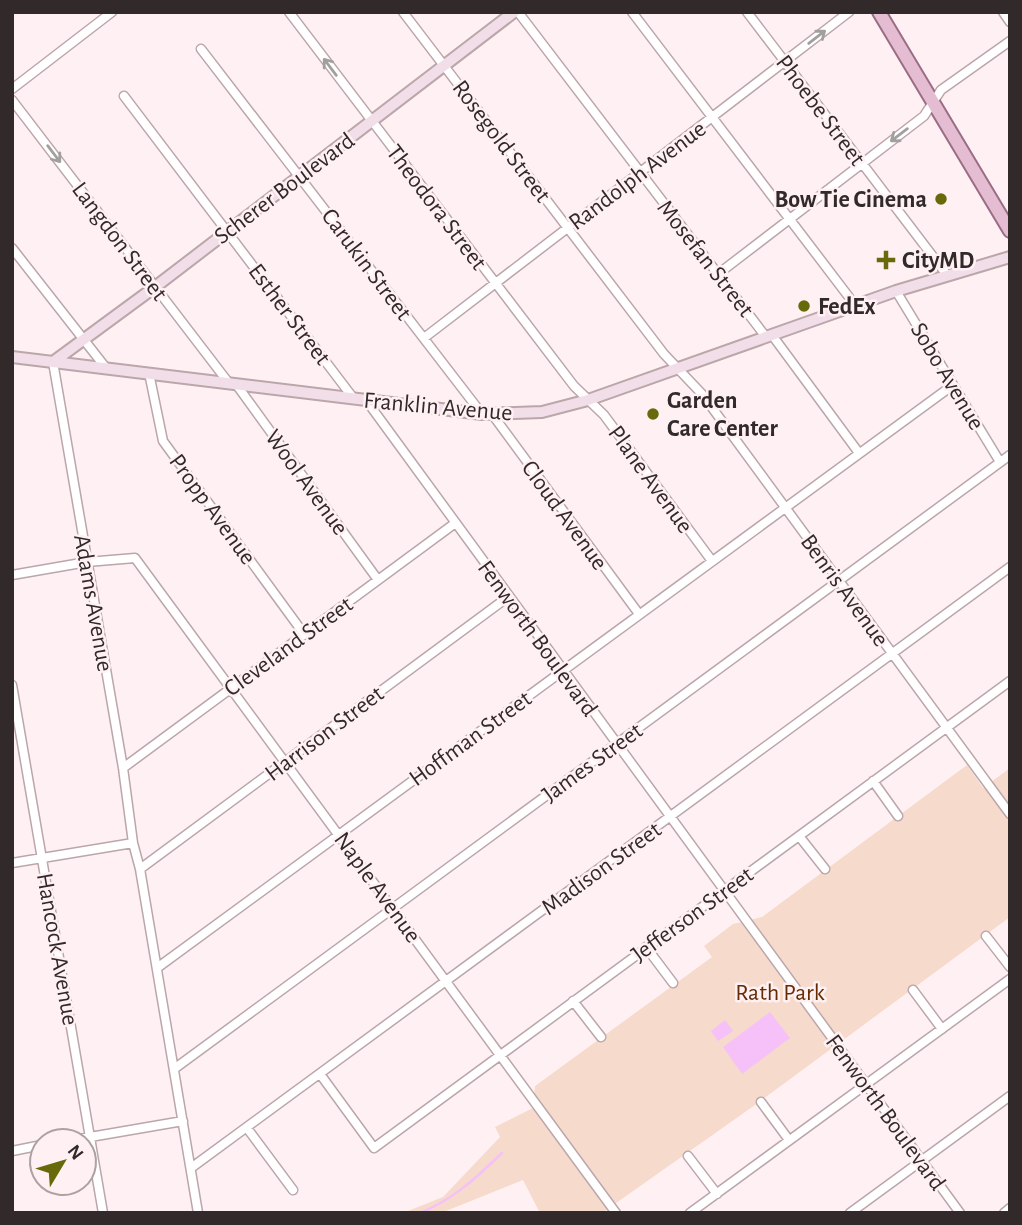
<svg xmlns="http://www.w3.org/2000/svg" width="1022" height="1225" font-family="'Alegreya Sans',sans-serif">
  <rect width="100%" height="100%" fill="#fff1f3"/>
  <!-- green -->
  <path fill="#f6dacc" d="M967 765 983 788 1010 768V917L755 1105 602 1213H540L523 1180 441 1213H403L443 1197 500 1137 495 1127 533 1108 535 1086 712 957 704 946 733 924 762 917Z"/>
  <!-- water -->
  <path fill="#f5c1f8" d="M770 1012 790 1038 742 1074 723 1047Z
    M725 1020 733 1031 718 1041 711 1031Z"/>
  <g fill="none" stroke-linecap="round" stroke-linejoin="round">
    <!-- stream -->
    <path stroke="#f5c1f8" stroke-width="2.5" d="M420 1213C454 1199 476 1178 502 1153"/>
    <!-- street casing -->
    <g stroke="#bba6aa" stroke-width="11">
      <path id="street" d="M289 12 574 386 604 415 712 561
        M403 12 664 354 702 394 1010 814
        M518 12 766 337
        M632 12 855 305
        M747 12 947 275
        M1003 12 1010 22
        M201 49 482 414
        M12 89 112 12
        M124 96 354 399
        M12 100 228 382
        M12 248 106 368
        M718 274 924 116 941 90 1010 41
        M896 291 1000 462
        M772 335 859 453
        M424 338 849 12
        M53 362 123 768 133 843 140 869 198 1213
        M149 373 163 441 304 634
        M236 384 378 580
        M366 400 960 1213
        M492 414 639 614
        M12 575 87 562 135 558 616 1213
        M12 685 103 1213
        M123 768 454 524
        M873 781 898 816
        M799 836 825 869
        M12 863 133 843
        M140 869 508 597
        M986 936 1010 967
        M646 947 673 983
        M157 968 953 385
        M913 990 942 1029
        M573 1001 601 1037
        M174 1069 1010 455
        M320 1074 374 1148 1010 681
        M761 1102 789 1140
        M247 1128 293 1190
        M67 1141 183 1121
        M12 1151 42 1145
        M688 1156 717 1194
        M191 1168 1010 567
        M690 1213 1010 979
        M850 1213 1010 1096
        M1004 1213 1010 1208"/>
    </g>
    <!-- secondary casing -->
    <g stroke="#bba6aa" stroke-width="14">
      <path id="secondary" d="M12 357 482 414 542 412 588 400 896 291 1010 257
        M53 362 155 287 514 12"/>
    </g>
    <!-- primary casing -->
    <g stroke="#9a6d84" stroke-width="16">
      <path id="primary" d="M879 12 1010 231"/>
    </g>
    <!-- street -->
    <use href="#street" stroke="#fff" stroke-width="8"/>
    <!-- secondary -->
    <use href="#secondary" stroke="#f2dee9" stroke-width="10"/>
    <!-- primary -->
    <use href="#primary" stroke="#e5bdd3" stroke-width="12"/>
  </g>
  <!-- one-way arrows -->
  <defs><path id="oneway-shaft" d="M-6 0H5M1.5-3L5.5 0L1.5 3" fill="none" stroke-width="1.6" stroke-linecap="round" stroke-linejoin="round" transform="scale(1.75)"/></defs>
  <g stroke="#a29f9f">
    <use href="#oneway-shaft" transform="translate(817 37) rotate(-38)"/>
    <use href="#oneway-shaft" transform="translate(330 67) rotate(-127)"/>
    <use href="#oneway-shaft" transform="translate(899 135) rotate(143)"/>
    <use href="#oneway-shaft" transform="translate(54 154) rotate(53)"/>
  </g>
  <!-- markers -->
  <g fill="#676a0b" stroke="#fff1f3" stroke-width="2.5">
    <circle cx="941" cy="199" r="7"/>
    <path d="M882.5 249.5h7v7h7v7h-7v7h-7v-7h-7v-7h7z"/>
    <circle cx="804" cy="306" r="7"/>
    <circle cx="653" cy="414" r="7"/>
  </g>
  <g text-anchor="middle" stroke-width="5" stroke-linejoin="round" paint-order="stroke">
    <!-- street labels -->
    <g font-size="24" fill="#31292a" stroke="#fff1f3">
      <text transform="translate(821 110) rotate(53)" y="8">Phoebe Street</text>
      <text transform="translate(502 141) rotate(53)" y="8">Rosegold Street</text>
      <text transform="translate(637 175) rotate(-37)" y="8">Randolph Avenue</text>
      <text transform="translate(284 188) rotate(-37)" y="8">Scherer Boulevard</text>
      <text transform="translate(437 207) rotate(53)" y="8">Theodora Street</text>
      <text transform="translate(120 241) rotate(53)" y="8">Langdon Street</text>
      <text transform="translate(706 258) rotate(52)" y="8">Mosefan Street</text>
      <text transform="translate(367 264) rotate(53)" y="8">Carukin Street</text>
      <text transform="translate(290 314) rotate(53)" y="8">Esther Street</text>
      <text transform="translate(948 376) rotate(59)" y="8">Sobo Avenue</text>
      <text transform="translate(438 406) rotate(5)" y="8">Franklin Avenue</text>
      <text transform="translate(651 479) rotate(54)" y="8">Plane Avenue</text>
      <text transform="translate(307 482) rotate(54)" y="8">Wool Avenue</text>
      <text transform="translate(213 509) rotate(54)" y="8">Propp Avenue</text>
      <text transform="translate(565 515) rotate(54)" y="8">Cloud Avenue</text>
      <text transform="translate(845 590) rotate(54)" y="8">Benris Avenue</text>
      <text transform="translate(94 603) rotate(80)" y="8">Adams Avenue</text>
      <text transform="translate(538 638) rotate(54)" y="8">Fenworth Boulevard</text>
      <text transform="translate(288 646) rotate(-36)" y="8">Cleveland Street</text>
      <text transform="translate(324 733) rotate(-37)" y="8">Harrison Street</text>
      <text transform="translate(470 738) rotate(-36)" y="8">Hoffman Street</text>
      <text transform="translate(592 762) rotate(-36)" y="8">James Street</text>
      <text transform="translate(601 868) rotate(-36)" y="8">Madison Street</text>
      <text transform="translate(378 887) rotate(54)" y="8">Naple Avenue</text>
      <text transform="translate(692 914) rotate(-36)" y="8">Jefferson Street</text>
      <text transform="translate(58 949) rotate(80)" y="8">Hancock Avenue</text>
      <text transform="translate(886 1112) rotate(54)" y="8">Fenworth Boulevard</text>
    </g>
    <!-- poi labels -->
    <g font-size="24" font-weight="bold" fill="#31292a" stroke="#fff1f3" text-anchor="start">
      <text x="927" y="207" text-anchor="end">Bow Tie Cinema</text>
      <text x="902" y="268">CityMD</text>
      <text x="818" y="314">FedEx</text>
      <text x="667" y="408">Garden<tspan x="667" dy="28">Care Center</tspan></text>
    </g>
    <!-- park labels -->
    <g font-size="24" fill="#672b00" stroke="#fff1f3">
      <text x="780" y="1000">Rath Park</text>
    </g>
  </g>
  <!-- border -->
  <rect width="1022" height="1225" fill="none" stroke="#31292a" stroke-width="28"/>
  <!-- north arrow -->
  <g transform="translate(63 1162) rotate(52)"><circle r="33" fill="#fff1f3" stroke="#ada1a3" stroke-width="2"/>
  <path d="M0-5L12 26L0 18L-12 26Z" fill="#676a0b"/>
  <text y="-10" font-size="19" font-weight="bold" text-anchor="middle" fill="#31292a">N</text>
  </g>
</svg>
